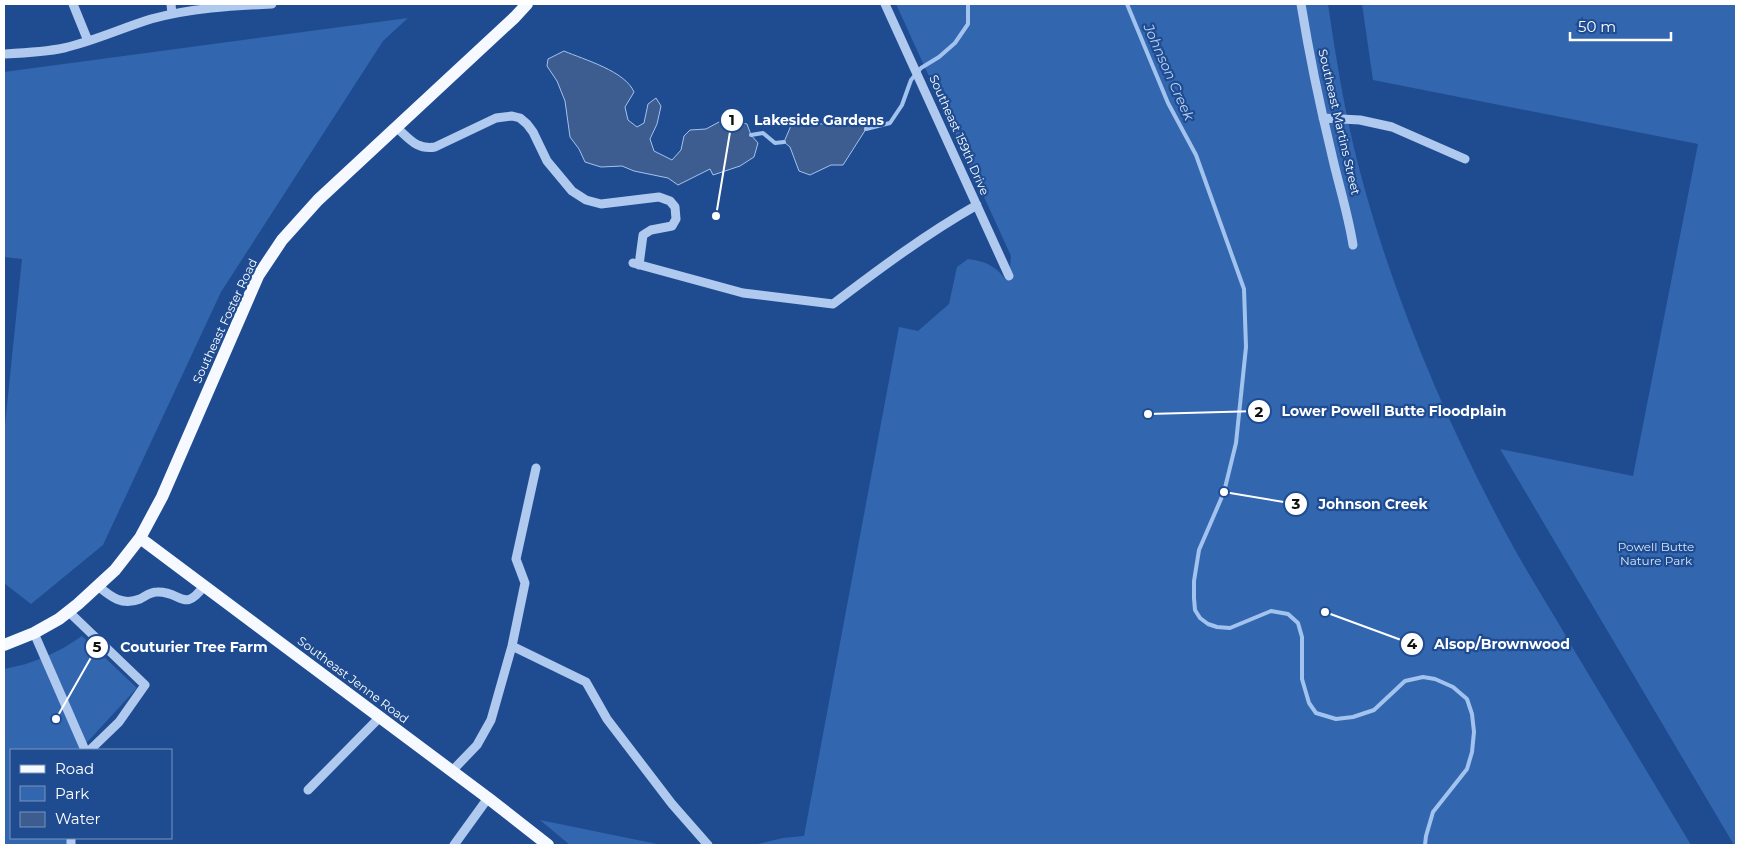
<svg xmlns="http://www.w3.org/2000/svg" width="1740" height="849" font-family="Montserrat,sans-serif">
  <rect width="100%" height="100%" fill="#1f4c91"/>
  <!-- green -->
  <path fill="#3266af" d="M896 4H1328C1336 59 1345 114 1359 168 1393 298 1450 432 1515 550 1534 584 1555 616 1574 650 1613 715 1652 780 1691 845H754L783 838 804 836 899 327 918 331 949 304 957 267 968 259C985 261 996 266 1006 280L1009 278 1011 256Z
    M1362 4H1736V845H1734L1500 449 1633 476 1698 144 1373 80Z
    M408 18 383 41 221 292 103 545 31 604 4 583V435L22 259 4 257V72Z
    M82 636 137 688 80 750H11V838H67V845H4V669C33 664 58 653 82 636Z
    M540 820 662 845H570Z"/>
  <!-- water -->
  <path fill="#3d5d90" stroke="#a3c3ef" d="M564 51C585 60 625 71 634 92L625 107 628 120 637 127 644 123 648 104 656 98 661 106 657 124 650 139 654 151 672 160 681 150 684 136 690 130 706 129 719 122 734 121 747 124 751 135 758 143 754 157 740 166 713 175 710 169 678 185 668 178 634 171 622 166 601 167 585 162 579 149 570 137 565 101 557 81 547 66 548 59Z
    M793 121 817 124 862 123 866 129 843 165H831L810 175 799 171 790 147 784 142Z"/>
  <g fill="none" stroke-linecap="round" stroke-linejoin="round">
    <!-- stream -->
    <path stroke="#a3c3ef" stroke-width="4" d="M1127 4 1168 103 1196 155 1244 289 1246 347 1236 443 1224 492 1199 550 1194 581V598L1195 610 1200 618 1208 624 1217 627 1230 628 1271 611 1288 614 1298 623 1302 637V679L1309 703 1316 713 1336 719 1353 717 1374 710 1405 681 1423 677 1435 679 1453 687 1467 699 1472 714 1474 732 1472 752 1467 769 1433 812 1426 836 1425 845
      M866 129 890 123 902 105 911 80 921 68 939 57 955 43 968 24V4
      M751 135 763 133 775 143 784 142"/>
    <!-- minor -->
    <path stroke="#b0c9ee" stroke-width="9" d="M73 4 88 41
      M171 4 172 14
      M885 4 1009 276
      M1301 4C1309 53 1319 102 1331 151 1338 183 1348 213 1353 245
      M4 54C24 53 45 52 64 48 94 41 122 28 151 19 191 8 231 6 272 4
      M1323 118 1360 120 1392 127 1465 159
      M396 127C409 138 416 150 435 147L496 118 512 116 520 118 527 124 533 132 547 161 572 191 586 200 601 204 659 197 670 201 675 207 676 219 672 226 651 230 643 235 639 265
      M633 263 743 293 833 304C879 269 926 234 977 205
      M98 586C111 597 122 606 140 599 146 596 150 592 157 592 182 591 183 614 204 586
      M69 612 145 685 119 722 90 750
      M34 633 85 750
      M512 646 586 682 607 719 672 804 708 845
      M452 771 477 745 491 720 512 646 525 583 516 559 536 468
      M308 790 380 717
      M71 845V838
      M454 845 488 798"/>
    <!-- major -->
    <path stroke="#f6f9ff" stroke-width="12" d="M140 538 488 798 548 845
      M4 645 34 633 59 619 78 604 115 570 140 538 162 497 258 276 282 240 318 200 515 17 527 4"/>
  </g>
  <g text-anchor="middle" stroke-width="4.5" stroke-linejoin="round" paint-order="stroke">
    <!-- street labels -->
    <g font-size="12" fill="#fff" stroke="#1f4c91">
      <text transform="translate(1339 122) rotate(77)" y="4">Southeast Martins Street</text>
      <text transform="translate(959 135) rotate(66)" y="4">Southeast 159th Drive</text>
      <text transform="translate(225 321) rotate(-65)" y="4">Southeast Foster Road</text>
      <text transform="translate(353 680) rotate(37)" y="4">Southeast Jenne Road</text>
    </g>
    <!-- park labels -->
    <g font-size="12" fill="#d5e4fa" stroke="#1f4c91">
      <text x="1656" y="551">Powell Butte<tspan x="1656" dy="14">Nature Park</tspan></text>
    </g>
    <!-- water labels -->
    <g font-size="14" font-style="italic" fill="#bcd3f4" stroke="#1f4c91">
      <text transform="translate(1169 72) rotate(66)" y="5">Johnson Creek</text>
    </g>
  </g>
  <!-- callouts -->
  <path fill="none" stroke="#fff" stroke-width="2" d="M716 216L732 120M1148 414L1259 411M1224 492L1296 504M1325 612L1412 644M56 719L97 647"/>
  <g fill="#fff" stroke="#1f4c91" stroke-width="2">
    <circle cx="716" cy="216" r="5"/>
    <circle cx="1148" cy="414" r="5"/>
    <circle cx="1224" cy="492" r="5"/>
    <circle cx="1325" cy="612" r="5"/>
    <circle cx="56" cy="719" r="5"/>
    <circle cx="732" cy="120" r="12"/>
    <circle cx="1259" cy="411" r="12"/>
    <circle cx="1296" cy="504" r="12"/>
    <circle cx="1412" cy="644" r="12"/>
    <circle cx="97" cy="647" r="12"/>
  </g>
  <g font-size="15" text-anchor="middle" font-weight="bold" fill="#111">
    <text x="732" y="125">1</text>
    <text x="1259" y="417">2</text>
    <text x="1296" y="509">3</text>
    <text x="1412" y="649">4</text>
    <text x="97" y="652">5</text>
  </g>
  <g font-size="14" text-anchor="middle" font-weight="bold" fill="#fff" stroke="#1f4c91" stroke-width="4.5" stroke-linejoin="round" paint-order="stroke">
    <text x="819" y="125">Lakeside Gardens</text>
    <text x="1394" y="416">Lower Powell Butte Floodplain</text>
    <text x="1373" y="509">Johnson Creek</text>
    <text x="1502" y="649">Alsop/Brownwood</text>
    <text x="194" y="652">Couturier Tree Farm</text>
  </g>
  <!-- border -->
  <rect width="1740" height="849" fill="none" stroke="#ffffff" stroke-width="10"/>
  <!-- legend -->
  <rect x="10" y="749" width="162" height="90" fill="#1f4c91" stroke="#7994bd"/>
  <rect x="20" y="765" width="25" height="8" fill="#f6f9ff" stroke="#7994bd"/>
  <text x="55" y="774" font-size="15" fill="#ffffff">Road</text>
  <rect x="20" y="786" width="25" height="15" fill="#3266af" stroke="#7994bd"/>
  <text x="55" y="799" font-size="15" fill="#ffffff">Park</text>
  <rect x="20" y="812" width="25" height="15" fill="#3d5d90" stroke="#7994bd"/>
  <text x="55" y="824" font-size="15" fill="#ffffff">Water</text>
  <!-- scale -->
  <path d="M1570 32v8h101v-8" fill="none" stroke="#ffffff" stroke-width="2.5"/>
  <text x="1578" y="32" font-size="15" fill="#ffffff" stroke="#1f4c91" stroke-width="4" paint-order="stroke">50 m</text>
</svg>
